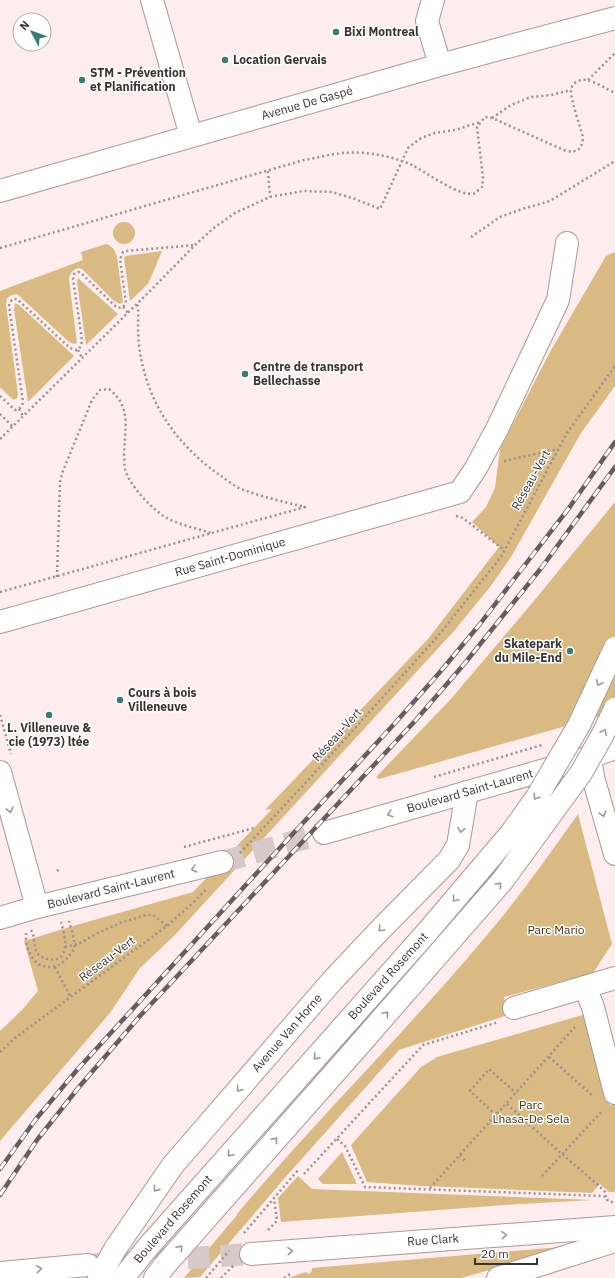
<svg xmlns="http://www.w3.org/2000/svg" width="615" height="1278" font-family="'IBM Plex Sans',sans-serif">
  <rect width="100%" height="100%" fill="#feedee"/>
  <!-- green -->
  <path fill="#daba83" d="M113 233a11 11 0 1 1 22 0a11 11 0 1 1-22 0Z
    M106 244C113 246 115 251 117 257L123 302 120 304 114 301 82 269 78 268C73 270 70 273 69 279L77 343 74 344 69 342 17 294 12 295 7 298 6 304 18 394 17 398 14 400 10 397 0 387V291L83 260 81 252Z
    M162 251 152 275 148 284 130 301 124 258 126 256Z
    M615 252V386L581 433 511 557 490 587 454 631 174 936 140 968 110 1013 0 1141V1031L22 1010 38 991 24 941 73 926 193 892 272 809 265 810 428 639 499 547 472 522 486 507 495 488 500 449 550 352 606 256Z
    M78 278 118 314 86 345 77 282Z
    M15 303 19 305 74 356 28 402 14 310Z
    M615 502V712L379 779 376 777 450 700 533 602Z
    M578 814 612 944 593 973 504 997 508 1015 399 1050 290 1172 200 1277 184 1278 237 1215V1214C324 1111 421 1017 506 912 531 880 555 847 578 814Z
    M586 1014 610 1105 615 1103V1192H609L600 1184 592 1193 422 1186 367 1182 351 1145 421 1067 437 1057Z
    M342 1152 357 1184H323L318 1179Z
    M298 1176 312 1189 593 1200 505 1205 281 1222 278 1198Z
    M561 1247V1250L461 1278H288L306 1272 309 1274 312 1271V1268Z"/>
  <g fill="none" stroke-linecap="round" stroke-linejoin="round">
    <!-- major-tunnel -->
    <path stroke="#d7c8c9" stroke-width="22" stroke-dasharray="22 11" stroke-linecap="butt" d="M222 862 324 833
      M89 1265 251 1254"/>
    <!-- minor casing -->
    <g stroke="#a89899" stroke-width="24">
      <path id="minor" d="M152 0 191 136
        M433 0 427 21 440 65
        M0 191 440 65 615 18
        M0 622 460 492 476 468 497 429 558 300 567 243
        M590 757 593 777 615 854
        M0 772 37 907
        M585 987 593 1007 615 1093
        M514 1008 615 978
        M99 1278 115 1249 173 1165 332 981 378 932 449 860 458 845 467 792
        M498 1278 615 1241"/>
    </g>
    <!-- major casing -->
    <g stroke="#a89899" stroke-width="24">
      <path id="major" d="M324 833 590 757 615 748
        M0 918 37 907 222 862
        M251 1254 615 1227
        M0 1273 88 1265
        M123 1278 147 1248 342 1028
        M155 1278 165 1265 360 1044"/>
    </g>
    <!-- path -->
    <path stroke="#9b8f90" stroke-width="2.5" stroke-dasharray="2 3" stroke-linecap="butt" d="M588 80 615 53
      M492 118 511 105 531 97 551 95 571 90
      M268 171 270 197
      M471 237 500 217 522 209 550 201 615 161
      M0 248 304 160C317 158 330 154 343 153 366 151 392 156 412 165 426 172 462 199 475 193 477 192 480 188 482 187L483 178 477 127 485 117 492 118 566 151C578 153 582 149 583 137 580 126 571 101 571 91 571 83 579 79 587 80 594 81 608 90 615 93
      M123 307 128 313
      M78 350 82 358
      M0 396 15 410 19 409 22 406 23 402 9 306 10 302 13 299H17L70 348 75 350H78L81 346 82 340 73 279 74 274 78 272 81 273 114 305 118 308 123 307 126 303 120 259 123 252 126 251 195 245
      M19 409 23 416
      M0 414 13 427
      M0 439 151 290 195 245 215 227 235 213 270 197 303 191 332 192 355 199 380 209 408 148 421 138 435 133 455 130 480 122
      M504 461 558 449
      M456 516 463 518 504 550
      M57 577 60 481 63 471 92 400 100 390 109 389C133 408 124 430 124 457 125 461 124 465 125 469 129 485 151 508 165 517 179 525 196 528 211 533
      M0 592 305 507C284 502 262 497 241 489 234 486 227 480 221 476 180 448 150 407 141 358 139 348 138 336 138 325 138 318 139 311 137 304
      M0 715 11 754
      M434 777 542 745
      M184 847 254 828
      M240 853 310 778 438 636 501 557 567 433 615 366
      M57 871 59 869
      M31 930 33 934 36 952C45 962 64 964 65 947 66 940 63 929 61 922
      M26 933C25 942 29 956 36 962 46 971 61 967 68 957 70 955 73 951 74 949 76 942 71 929 69 921
      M65 947 78 944 98 933 120 923 146 915H153L167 926
      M55 967 71 998
      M0 1052 15 1038 167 926 195 901 207 888
      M549 1057 592 1095
      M507 1104 563 1155 598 1185 605 1192 606 1197
      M496 1115 470 1091 489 1069 516 1093
      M337 1139 345 1146 365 1187 603 1196 606 1197 608 1201 615 1203
      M460 1155 466 1162
      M304 1174 423 1045 499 1022
      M542 1176 603 1110
      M430 1188 575 1027
      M268 1230 277 1221 274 1198
      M244 1233 299 1169
      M206 1278 229 1251
      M221 1278 234 1265
      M284 1278 292 1273"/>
    <!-- minor -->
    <use href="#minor" stroke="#fff" stroke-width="22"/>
    <!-- major -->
    <use href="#major" stroke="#fff" stroke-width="22"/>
    <!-- rail casing -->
    <g stroke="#665d5e" stroke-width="4.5">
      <path id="rail" d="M0 1169 36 1119 77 1070 254 876 396 722 440 672 480 624 521 570 569 508 615 442
        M0 1195 37 1140 79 1087 140 1016 415 721 465 663 542 567 615 467"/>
    </g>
    <!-- rail -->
    <use href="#rail" stroke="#fff" stroke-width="3" stroke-dasharray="9" stroke-linecap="butt"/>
    <!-- major-bridge casing -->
    <g stroke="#a89899" stroke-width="24" stroke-linecap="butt">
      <path id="major-bridge" d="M342 1028 428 931 512 832 537 797 579 725 615 648
        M360 1044 503 880 581 773 602 736 615 709"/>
    </g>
    <!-- major-bridge -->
    <use href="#major-bridge" stroke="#fff" stroke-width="22"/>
  </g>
  <!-- one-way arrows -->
  <defs><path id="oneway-chevron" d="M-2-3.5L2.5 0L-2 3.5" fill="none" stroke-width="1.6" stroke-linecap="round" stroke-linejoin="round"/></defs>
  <g stroke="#9c999a">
    <use href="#oneway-chevron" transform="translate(599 683) rotate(115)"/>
    <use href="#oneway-chevron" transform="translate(604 732) rotate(-64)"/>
    <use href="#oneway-chevron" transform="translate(536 797) rotate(123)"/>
    <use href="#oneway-chevron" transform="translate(10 810) rotate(75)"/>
    <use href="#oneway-chevron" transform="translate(390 814) rotate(164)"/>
    <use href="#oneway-chevron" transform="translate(603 814) rotate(74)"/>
    <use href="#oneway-chevron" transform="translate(461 830) rotate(100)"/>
    <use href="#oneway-chevron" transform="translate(194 869) rotate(166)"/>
    <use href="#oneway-chevron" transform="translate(499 885) rotate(-49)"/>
    <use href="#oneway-chevron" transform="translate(455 899) rotate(130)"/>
    <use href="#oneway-chevron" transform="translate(381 929) rotate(134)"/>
    <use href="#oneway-chevron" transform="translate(386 1014) rotate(-49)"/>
    <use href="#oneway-chevron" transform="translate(316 1057) rotate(132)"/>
    <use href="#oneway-chevron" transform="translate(239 1089) rotate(131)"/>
    <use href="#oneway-chevron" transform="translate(275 1140) rotate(-49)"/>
    <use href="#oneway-chevron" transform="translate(230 1154) rotate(131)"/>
    <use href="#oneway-chevron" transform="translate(156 1189) rotate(125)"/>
    <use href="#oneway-chevron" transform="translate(504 1235) rotate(-4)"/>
    <use href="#oneway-chevron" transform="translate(180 1248) rotate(-49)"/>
    <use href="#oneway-chevron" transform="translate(290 1251) rotate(-4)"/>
    <use href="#oneway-chevron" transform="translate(39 1269) rotate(-5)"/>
  </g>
  <!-- markers -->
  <g fill="#377d73" stroke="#fff" stroke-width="1.5">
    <circle cx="336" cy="32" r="4"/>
    <circle cx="225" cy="60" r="4"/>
    <circle cx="82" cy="80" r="4"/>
    <circle cx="245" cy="374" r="4"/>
    <circle cx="570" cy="651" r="4"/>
    <circle cx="120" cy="700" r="4"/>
    <circle cx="49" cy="715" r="4"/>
  </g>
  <g text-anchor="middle" stroke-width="3" stroke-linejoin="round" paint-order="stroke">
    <!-- poi labels -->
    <g font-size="12" font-weight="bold" fill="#3a3334" stroke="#fff" text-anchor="start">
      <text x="344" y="36">Bixi Montreal</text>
      <text x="233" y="64">Location Gervais</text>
      <text x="90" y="77">STM - Prévention<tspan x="90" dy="14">et Planification</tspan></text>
      <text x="253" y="371">Centre de transport<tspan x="253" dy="14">Bellechasse</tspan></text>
      <text x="562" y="648" text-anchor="end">Skatepark<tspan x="562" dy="14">du Mile-End</tspan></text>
      <text x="128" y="697">Cours à bois<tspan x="128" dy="14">Villeneuve</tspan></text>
      <text x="49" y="732" text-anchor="middle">L. Villeneuve &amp;<tspan x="49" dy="14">cie (1973) ltée</tspan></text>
    </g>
    <!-- street labels -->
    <g font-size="12" fill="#3a3334" stroke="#fff">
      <text transform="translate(307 103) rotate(-16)" y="4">Avenue De Gaspé</text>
      <text transform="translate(531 480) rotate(-61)" y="4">Réseau-Vert</text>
      <text transform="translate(230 557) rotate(-16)" y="4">Rue Saint-Dominique</text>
      <text transform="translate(337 735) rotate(-48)" y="4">Réseau-Vert</text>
      <text transform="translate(470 791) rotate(-16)" y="4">Boulevard Saint-Laurent</text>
      <text transform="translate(111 889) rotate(-14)" y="4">Boulevard Saint-Laurent</text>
      <text transform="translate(107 959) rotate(-37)" y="4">Réseau-Vert</text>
      <text transform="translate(388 976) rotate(-48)" y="4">Boulevard Rosemont</text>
      <text transform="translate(287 1033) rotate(-49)" y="4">Avenue Van Horne</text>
      <text transform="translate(173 1219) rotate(-49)" y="4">Boulevard Rosemont</text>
      <text transform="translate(433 1240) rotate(-4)" y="4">Rue Clark</text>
    </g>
    <!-- park labels -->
    <g font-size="12" fill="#402f0e" stroke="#fff">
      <text x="556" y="934">Parc Mario</text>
      <text x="531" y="1109">Parc<tspan x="531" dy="14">Lhasa-De Sela</tspan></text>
    </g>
  </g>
  <!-- north arrow -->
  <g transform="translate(32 32) rotate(311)"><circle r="19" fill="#ffffff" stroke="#b0adae"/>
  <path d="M0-3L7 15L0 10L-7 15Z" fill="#377d73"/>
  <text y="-6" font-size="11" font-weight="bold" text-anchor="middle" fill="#3a3334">N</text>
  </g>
  <!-- scale -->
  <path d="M475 1258v6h62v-6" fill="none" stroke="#3a3334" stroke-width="2"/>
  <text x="481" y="1258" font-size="12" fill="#3a3334" stroke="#ffffff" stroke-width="3" paint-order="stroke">20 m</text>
</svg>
